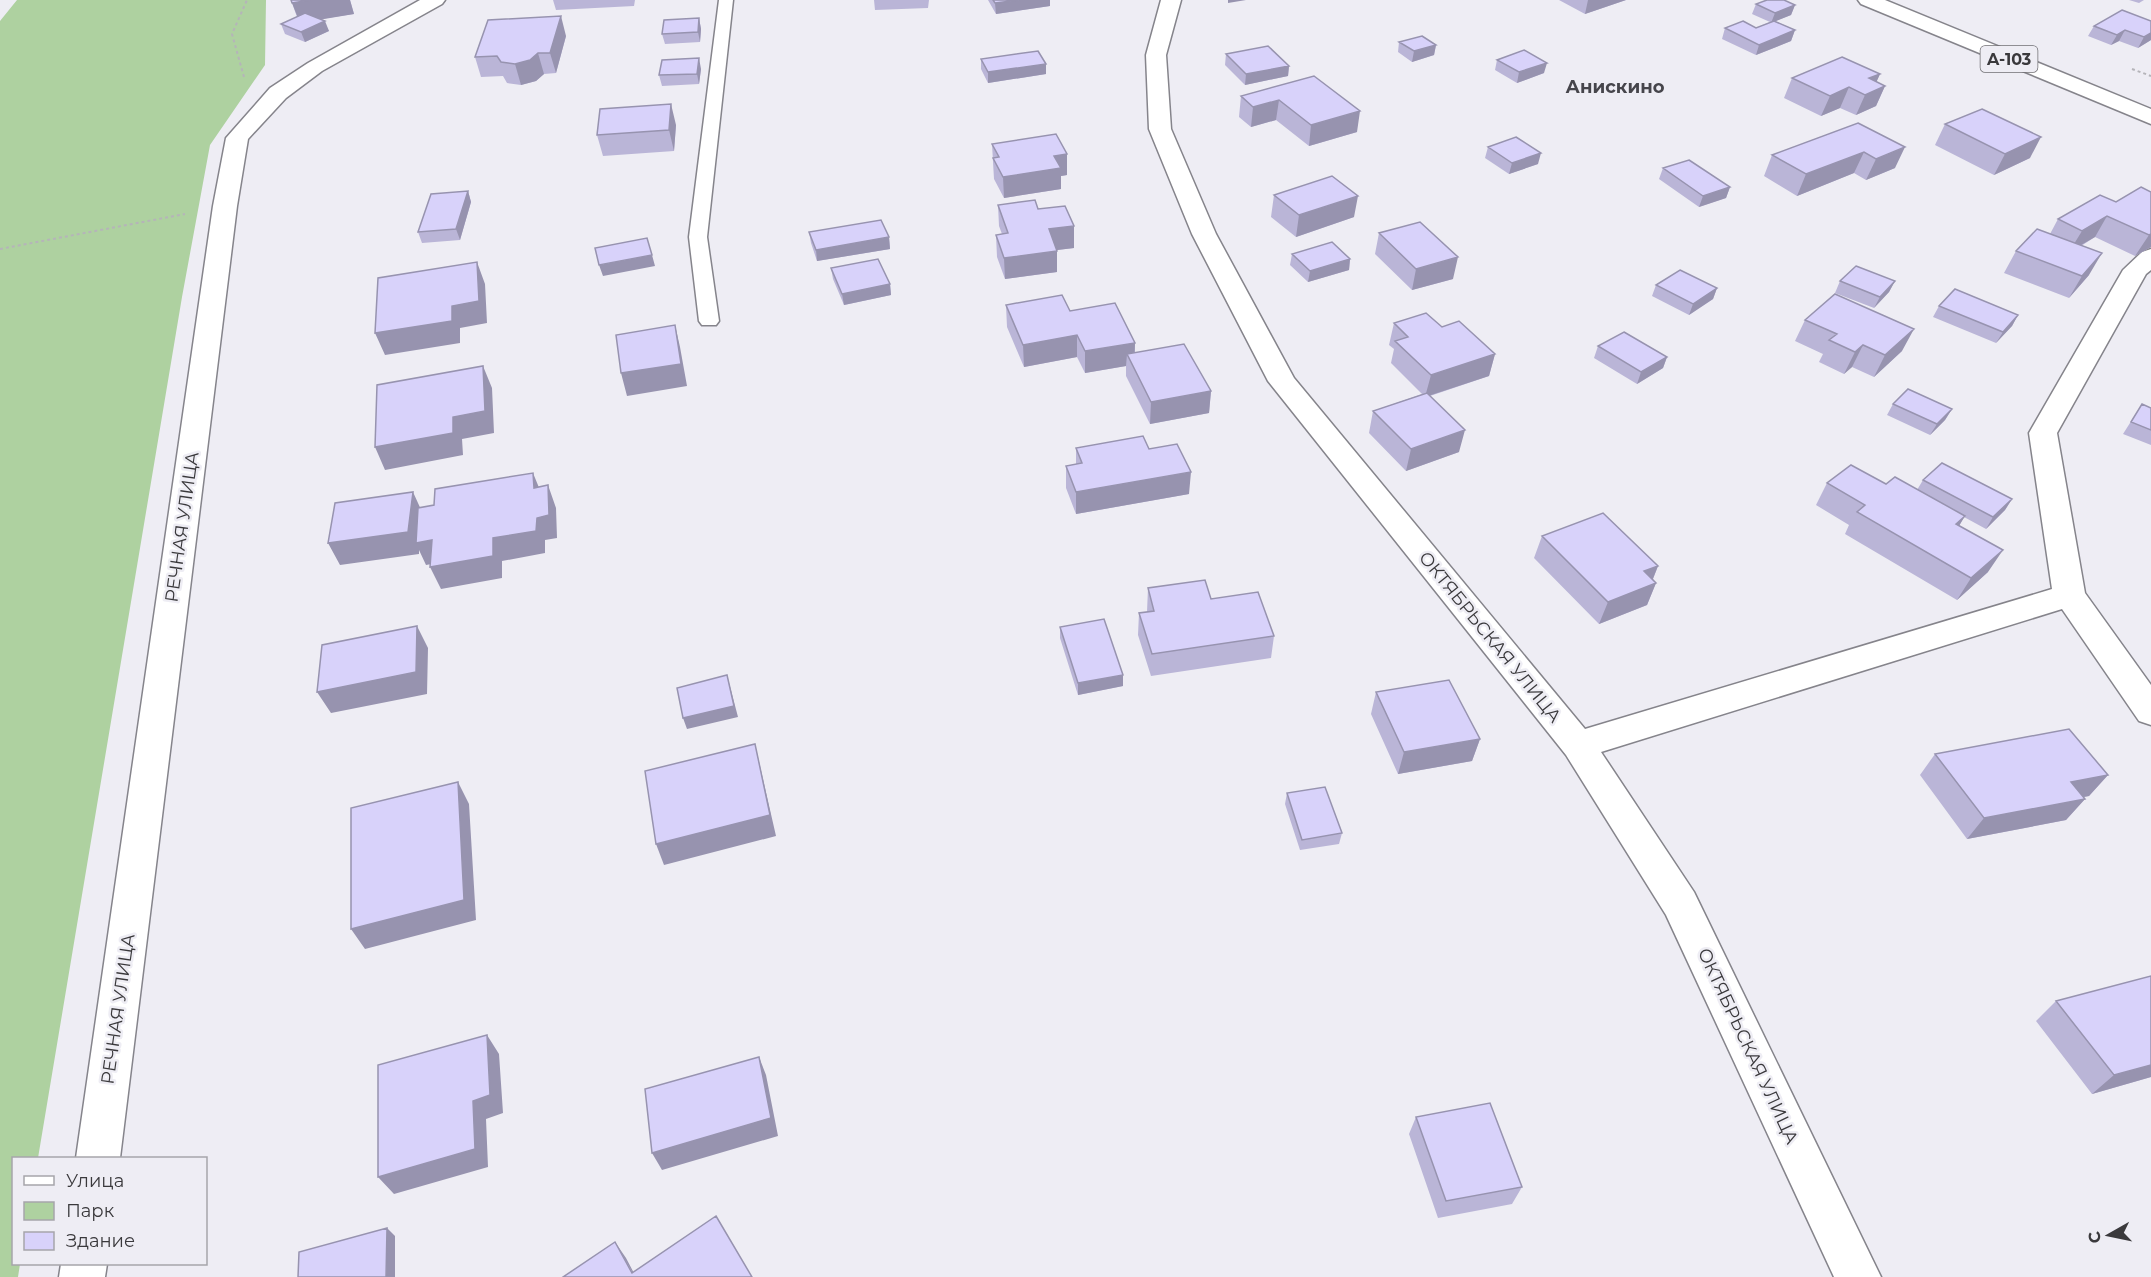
<svg xmlns="http://www.w3.org/2000/svg" width="2151" height="1277" font-family="Montserrat,sans-serif">
  <rect width="100%" height="100%" fill="#eeedf4"/>
  <!-- green -->
  <path fill="#aed1a0" d="M17 0H266L265 65 210 145 182 297 38 1158H14V1264H20L18 1277H0V21Z"/>
  <g fill="none" stroke-linecap="round" stroke-linejoin="round">
    <!-- lane casing -->
    <g stroke="#85848b" stroke-width="3">
      <path id="lane" d="M719 0H733L707 237 719 321 716 325H702L699 321 689 237Z"/>
    </g>
    <!-- street casing -->
    <g stroke="#85848b" stroke-width="3">
      <path id="street" d="M420 0H445L442 4 322 71 286 98 248 139 237 206 120 1158H76L213 206 226 138 270 88 308 63Z
        M1161 0H1181L1166 55 1171 129 1216 234 1294 378 1585 729 2052 589 2029 433 2123 270 2142 252 2151 249V270L2146 274 2057 433 2085 593 2151 685V725L2139 721 2062 609 1601 752 1694 892 1881 1277H1834L1666 915 1566 755 1268 381 1192 234 1149 129 1146 55Z
        M61 1264H107L105 1277H59Z"/>
    </g>
    <!-- primary casing -->
    <g stroke="#85848b" stroke-width="3">
      <path id="primary" d="M1858 0H1885L2151 109V124L1861 4Z"/>
    </g>
    <!-- path -->
    <path stroke="#b5b4b9" stroke-width="2" stroke-dasharray="3 3" stroke-linecap="butt" d="M2132 69 2151 76
      M244 77 232 34 247 0
      M0 249 185 214"/>
    <!-- lane -->
    <use href="#lane" fill="#fff" fill-rule="evenodd"/>
    <!-- street -->
    <use href="#street" fill="#fff" fill-rule="evenodd"/>
    <!-- primary -->
    <use href="#primary" fill="#fff" fill-rule="evenodd"/>
  </g>
  <!-- wall -->
  <path fill="#bab5d7" d="M291 0H350L354 14 321 19 329 31 305 42 285 34 281 24 297 17Z
    M553 0H635L634 6 556 10Z
    M874 0H929L928 8 875 10Z
    M988 0H1050V6L996 14Z
    M1559 0H1626L1585 14Z
    M2129 0H2144L2139 3Z
    M1756 4 1795 5 1791 15 1775 21 1795 30 1791 41 1756 55 1722 39 1725 28H1756L1770 22 1752 14Z
    M699 18 701 29 700 42 665 44 662 34Z
    M2151 21V40L2138 48 2119 41 2111 45 2088 36 2094 26Z
    M566 36 556 73 544 74 536 81 521 85 507 83 503 76 481 77 475 57Z
    M1399 42 1436 45 1434 55 1412 62 1398 52Z
    M1226 54 1289 66 1288 76 1245 85 1225 65Z
    M981 59 1046 64V74L988 83 981 69Z
    M1497 60 1544 73 1517 83 1495 70Z
    M701 69 699 84 662 86 659 75Z
    M1880 74 1876 82 1885 86 1876 106 1856 115 1840 108 1821 116 1784 98 1792 78Z
    M1314 76 1357 132 1309 146 1276 120 1251 127 1239 117 1241 96Z
    M1858 123 1895 168 1866 180 1854 173 1797 196 1764 176 1772 155Z
    M1945 124 2030 158 1994 175 1935 145Z
    M676 125 674 151 603 156 597 135Z
    M992 144 1067 154V175L1061 176V189L1004 198 994 179Z
    M1488 147 1538 164 1509 174 1485 158Z
    M1663 168 1730 187 1726 198 1699 207 1659 179Z
    M468 191 471 202 460 240 422 243 418 232Z
    M2151 192V247L2135 256 2095 237 2081 246 2089 275 2069 298 2004 273 2016 251 2050 234 2058 219Z
    M1274 195 1354 217 1296 237 1271 217Z
    M998 205 1038 209 1074 226V248L1057 250V272L1005 279 997 257 996 235 1002 234 999 226Z
    M809 232 889 237 890 249 817 261 811 243Z
    M1379 233 1453 279 1412 290 1375 254Z
    M1292 254 1350 259 1349 270 1308 282 1290 265Z
    M831 268 890 284 891 295 844 305 833 279Z
    M1840 281H1895L1889 292 1874 308 1835 293Z
    M1656 285 1717 288 1713 299 1689 315 1652 296Z
    M1006 305 1070 311 1135 343V353L1211 391 1209 413 1150 424 1126 376V366L1085 373 1077 357 1024 367 1007 327Z
    M1939 306 2018 315 2012 326 1996 343 1933 317Z
    M1805 320 1902 351 1874 377 1852 367 1844 374 1819 362 1823 354 1795 341Z
    M1394 323 1442 327 1495 354 1489 376 1430 396 1459 452 1406 471 1369 433 1373 411 1422 394 1391 363 1394 349 1389 345Z
    M1598 346 1667 357 1663 368 1637 384 1594 358Z
    M1893 404 1952 409 1945 420 1930 435 1887 415Z
    M2142 404 2151 408V445L2123 434Z
    M1076 448 1149 449 1189 494 1076 514 1066 488V466L1076 464Z
    M1923 480 2012 499 2005 510 1986 529 1964 517 1959 526 1988 572 1957 600 1845 534 1849 525 1816 505 1827 483 1886 484 1917 490Z
    M1542 536 1658 566 1653 579 1656 583 1647 605 1599 624 1534 558Z
    M1148 588 1211 599 1274 636 1271 658 1151 676 1138 635 1139 613 1147 612Z
    M1060 627 1123 675V686L1078 695 1060 638Z
    M1376 692 1480 739 1472 761 1398 774 1371 714Z
    M1935 754 2108 775 2089 796 2083 797 2085 799 2066 820 1967 839 1920 775Z
    M1287 793 1342 833 1339 844 1300 850 1285 804Z
    M2056 1001 2151 1077 2092 1094 2036 1021Z
    M1416 1117 1522 1187 1512 1204 1438 1218 1409 1134Z"/>
  <!-- shaded-wall -->
  <path fill="#9793af" d="M310 0H350L354 14 300 23 292 3Z
    M1019 0H1050V6L996 14 995 3Z
    M1228 0H1246L1228 3Z
    M1588 0H1626L1585 14Z
    M1795 5 1791 15 1771 23 1775 13Z
    M561 16 566 36 556 73 550 53Z
    M699 18 701 29 700 42 698 32Z
    M325 21 329 31 305 42 301 32Z
    M1795 30 1791 41 1756 55 1759 45Z
    M2125 30 2119 41 2111 45 2117 35Z
    M2151 33V40L2138 48 2144 37Z
    M1436 45 1434 55 1412 62 1414 51Z
    M538 53 544 74 536 81 521 85 515 64Z
    M699 58 701 69 699 84 697 74Z
    M1547 63 1544 73 1517 83 1519 72Z
    M1046 64V74L988 83V72Z
    M1289 66 1288 76 1245 85 1246 74Z
    M1880 74 1872 92 1885 86 1876 106 1856 115 1865 95 1869 78Z
    M1849 87 1840 108 1821 116 1830 96Z
    M1279 100 1276 120 1251 127 1253 107Z
    M671 104 676 125 674 151 669 130Z
    M1360 111 1357 132 1309 146 1311 125Z
    M2041 137 2030 158 1994 175 2005 154Z
    M1905 147 1895 168 1866 180 1876 159Z
    M1864 152 1854 173 1797 196 1806 174Z
    M1541 153 1538 164 1509 174 1512 163Z
    M1067 154V175L1061 176V189L1004 198 1003 177 1054 156Z
    M1730 187 1726 198 1699 207 1703 196Z
    M468 191 471 202 460 240 456 229Z
    M1358 196 1354 217 1296 237 1299 215Z
    M2107 216 2095 237 2069 252 2082 231Z
    M1074 226V248L1049 251V229Z
    M2151 234V247L2135 256 2149 235Z
    M889 237 890 249 817 261 816 250Z
    M1057 251V272L1005 279 1004 258Z
    M2102 253 2089 275 2069 298 2082 276Z
    M652 255 655 266 603 276 599 265Z
    M1458 257 1453 279 1412 290 1416 269Z
    M1350 259 1349 270 1308 282 1310 271Z
    M477 262 485 284 487 323 460 328V343L385 355 375 333 452 306Z
    M1895 281 1889 292 1874 308 1880 297Z
    M890 284 891 295 844 305 842 294Z
    M1717 288 1713 299 1689 315 1693 304Z
    M2018 315 2012 326 1996 343 2003 332Z
    M675 325 680 347 687 386 627 396 621 373Z
    M1914 329 1902 351 1874 377 1885 355Z
    M1077 335V357L1024 367 1023 345Z
    M1135 343 1134 365 1127 354 1126 366 1085 373V351Z
    M1863 345 1852 367 1844 374 1855 352Z
    M1495 354 1489 376 1425 397 1431 375Z
    M1667 357 1663 368 1637 384 1641 372Z
    M483 366 492 388 494 433 462 439 463 455 385 470 375 447Z
    M1211 391 1209 413 1150 424 1151 402Z
    M1952 409 1945 420 1930 435 1937 424Z
    M1465 430 1459 452 1406 471 1411 449Z
    M1191 472 1189 494 1076 514V492Z
    M533 473 542 495 534 488Z
    M548 485 556 508 557 538 545 540V553L502 561V578L441 589 430 567 537 518Z
    M413 492 423 514 432 540 442 562 426 565 419 550V554L340 565 328 543Z
    M2012 499 2005 510 1986 529 1993 517Z
    M1965 516 1951 539 1956 524Z
    M2003 550 1988 572 1957 600 1971 578Z
    M1658 566 1650 586 1656 583 1647 605 1599 624 1608 602 1644 571Z
    M417 626 428 648 427 694 331 713 317 692Z
    M727 675 738 717 687 729 683 718Z
    M1123 675V686L1078 695V683Z
    M1480 739 1472 761 1398 774 1404 752Z
    M755 744 760 766 776 836 664 865 656 844Z
    M2108 775 2089 796 2052 803 2071 782Z
    M458 782 469 804 476 920 365 949 351 929Z
    M2085 799 2066 820 1967 839 1984 818Z
    M487 1035 499 1054 503 1113 486 1119 488 1167 394 1194 378 1177 473 1101Z
    M759 1057 766 1075 778 1136 662 1170 652 1153Z
    M2151 1065V1077L2092 1094 2114 1075Z
    M387 1228 395 1236V1277H386Z
    M615 1242 626 1258 636 1277H635Z"/>
  <!-- building -->
  <path fill="#d8d2fa" stroke="#9793af" stroke-width="1.5" d="M291 0H310L292 3Z
    M993 0H1019L995 3Z
    M1767 0H1784L1795 5 1775 13 1756 4Z
    M2122 10 2151 21V33L2144 37 2125 30 2117 35 2094 26Z
    M305 13 325 21 301 32 281 24Z
    M561 16 550 53H538L530 60 515 64 501 62 497 56 475 57 488 20Z
    M699 18 698 32 662 34 664 20Z
    M1743 21 1756 28 1774 21 1795 30 1759 45 1725 28Z
    M1422 36 1436 45 1414 51 1399 42Z
    M1268 46 1289 66 1246 74 1226 54Z
    M1524 50 1547 63 1519 72 1497 60Z
    M1038 51 1046 64 988 72 981 59Z
    M1842 57 1880 74 1869 78 1885 86 1865 95 1849 87 1830 96 1792 78Z
    M699 58 697 74 659 75 662 60Z
    M1314 76 1360 111 1311 125 1279 100 1253 107 1241 96Z
    M671 104 669 130 597 135 600 109Z
    M1982 109 2041 137 2005 154 1945 124Z
    M1858 123 1905 147 1876 159 1864 152 1806 174 1772 155Z
    M1056 134 1067 154 1054 156 1061 168 1003 177 993 158 999 157 992 144Z
    M1516 137 1541 153 1512 163 1488 147Z
    M1689 160 1730 187 1703 196 1663 168Z
    M1332 176 1358 196 1299 215 1274 195Z
    M2141 187 2151 192V234L2149 235 2107 216 2082 231 2058 219 2100 195 2116 202Z
    M468 191 456 229 418 232 431 194Z
    M1035 200 1038 209 1065 206 1074 226 1049 229 1057 251 1004 258 996 235 1008 233 998 205Z
    M881 220 889 237 816 250 809 232Z
    M1420 222 1458 257 1416 269 1379 233Z
    M2037 229 2102 253 2082 276 2016 251Z
    M647 238 652 255 599 265 595 248Z
    M1332 242 1350 259 1310 271 1292 254Z
    M878 259 890 284 842 294 831 268Z
    M477 262 479 301 452 306V321L375 333 378 278Z
    M1856 266 1895 281 1880 297 1840 281Z
    M1680 270 1717 288 1693 304 1656 285Z
    M1955 289 2018 315 2003 332 1939 306Z
    M1835 294 1914 329 1885 355 1863 345 1855 352 1829 340 1837 334 1805 320Z
    M1062 295 1070 311 1115 303 1135 343 1085 351 1077 335 1023 345 1006 305Z
    M1426 313 1442 327 1459 321 1495 354 1431 375 1395 341 1408 337 1394 323Z
    M675 325 681 364 621 373 616 335Z
    M1624 332 1667 357 1641 372 1598 346Z
    M1184 344 1211 391 1151 402 1127 354Z
    M483 366 485 411 453 417V433L375 447 377 385Z
    M1908 389 1952 409 1937 424 1893 404Z
    M1427 393 1465 430 1411 449 1373 411Z
    M2142 404 2151 408V430L2131 422Z
    M1143 436 1149 449 1177 444 1191 472 1076 492 1066 466 1082 463 1076 448Z
    M1942 463 2012 499 1993 517 1923 480Z
    M1851 465 1886 484 1895 477 1965 516 1956 524 2003 550 1971 578 1857 512 1865 505 1827 483Z
    M533 473 534 488 548 485 549 515 537 518 536 531 493 538V556L430 567 432 540 416 543 418 508 434 505 435 489Z
    M413 492 408 532 328 543 335 503Z
    M1603 513 1658 566 1644 571 1656 583 1608 602 1542 536Z
    M1205 580 1211 599 1258 592 1274 636 1152 654 1139 613 1154 611 1148 588Z
    M1104 619 1123 675 1078 683 1060 627Z
    M417 626 416 672 317 692 322 645Z
    M727 675 734 706 683 718 677 688Z
    M1449 680 1480 739 1404 752 1376 692Z
    M2069 729 2108 775 2071 782 2085 799 1984 818 1935 754Z
    M755 744 770 815 656 844 645 771Z
    M458 782 464 900 351 929V808Z
    M1325 787 1342 833 1302 840 1287 793Z
    M2151 976V1065L2114 1075 2056 1001Z
    M487 1035 490 1095 473 1101 475 1149 378 1177V1065Z
    M759 1057 771 1118 652 1153 645 1089Z
    M1490 1103 1522 1187 1446 1201 1416 1117Z
    M716 1216 752 1277H563L615 1242 632 1273Z
    M387 1228 386 1277H298L299 1252Z"/>
  <g text-anchor="middle" stroke-width="5" stroke-linejoin="round" paint-order="stroke">
    <!-- shield labels -->
    <rect fill="#eeedf4" stroke="#706f73" stroke-width="1.5" x="1980.5" y="46" width="57" height="26" rx="4.5"/>
    <g font-size="16" font-weight="bold" fill="#3a393c">
      <text x="2009" y="65">А-103</text>
    </g>
    <!-- far-quarter labels -->
    <g font-size="18" font-weight="bold" fill="#46454b" stroke="#eeedf4">
      <text x="1615" y="93">Анискино</text>
    </g>
    <!-- street labels -->
    <g font-size="18" fill="#3a393c" stroke="#eeedf4">
      <text transform="translate(182 527) rotate(-82)" y="6">РЕЧНАЯ УЛИЦА</text>
      <text transform="translate(1490 637) rotate(51)" y="6">ОКТЯБРЬСКАЯ УЛИЦА</text>
      <text transform="translate(118 1009) rotate(-82)" y="6">РЕЧНАЯ УЛИЦА</text>
      <text transform="translate(1748 1046) rotate(65)" y="6">ОКТЯБРЬСКАЯ УЛИЦА</text>
    </g>
  </g>
  <!-- legend -->
  <rect x="12" y="1157" width="195" height="108" fill="#eeedf4" stroke="#a6a5aa" stroke-width="1.5"/>
  <rect x="24" y="1176" width="30" height="9" fill="#ffffff" stroke="#a6a5aa" stroke-width="1.5"/>
  <text x="66" y="1187" font-size="18" fill="#3a393c">Улица</text>
  <rect x="24" y="1202" width="30" height="18" fill="#aed1a0" stroke="#a6a5aa" stroke-width="1.5"/>
  <text x="66" y="1217" font-size="18" fill="#3a393c">Парк</text>
  <rect x="24" y="1232" width="30" height="18" fill="#d8d2fa" stroke="#a6a5aa" stroke-width="1.5"/>
  <text x="66" y="1247" font-size="18" fill="#3a393c">Здание</text>
  <!-- north arrow -->
  <g transform="translate(2109 1235) rotate(261)" stroke="#eeedf4" stroke-width="4.5" paint-order="stroke">
  <path d="M0-4.5L10 22L0 15L-10 22Z" fill="#3a393c"/>
  <text y="-9" font-size="16" font-weight="bold" text-anchor="middle" fill="#3a393c">С</text>
  </g>
</svg>
